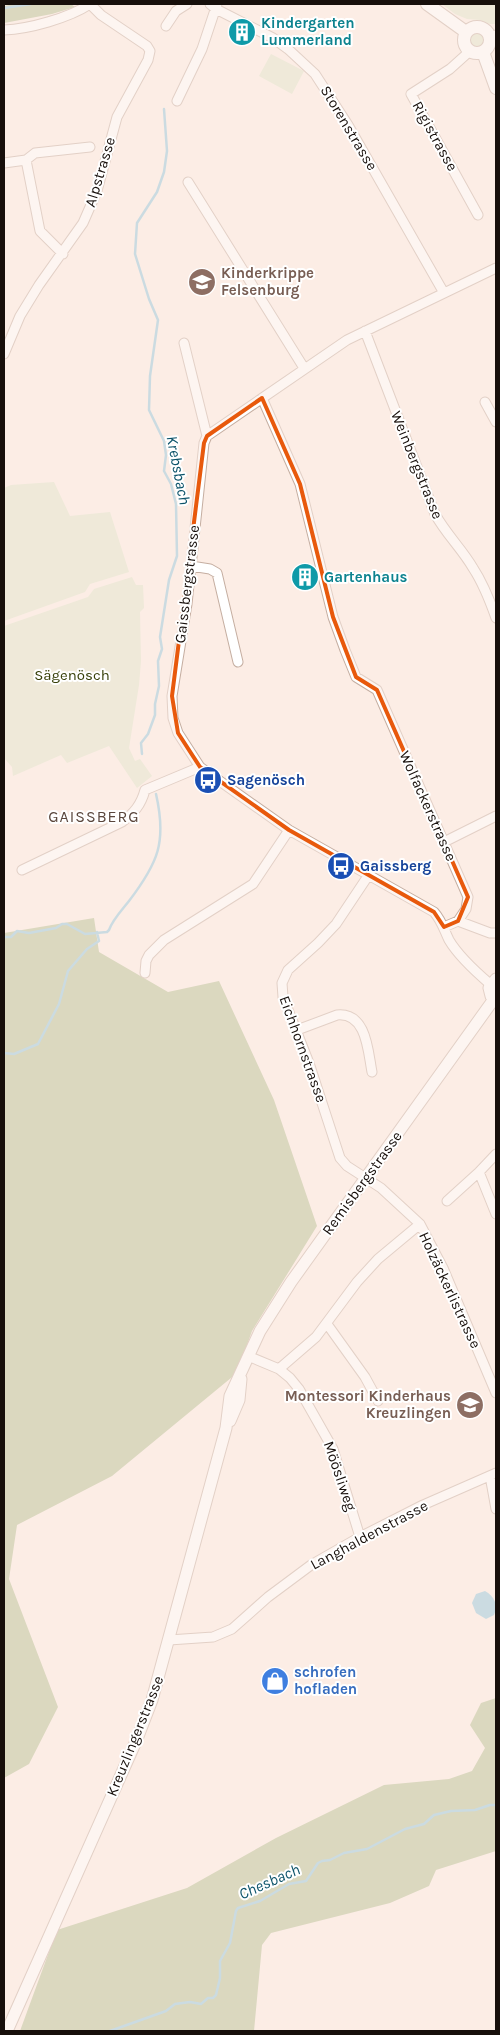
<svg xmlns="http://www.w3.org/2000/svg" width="500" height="2035" font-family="Karla,sans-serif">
  <rect width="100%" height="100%" fill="#fcede5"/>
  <!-- green -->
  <path fill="#dfe5c9" d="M442 4H496V24H490L480 20 467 19 455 14Z
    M470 40a7 7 0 1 1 14 0a7 7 0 1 1-14 0Z
    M271 54 304 71 292 94 259 76Z
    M54 482 70 516 110 512 129 572 90 584 85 592 4 621V488L11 485Z
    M132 577 136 585H143L144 608 140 612 141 661 139 685 129 748 135 761 140 759 152 776 137 788 109 746 67 763 61 755 13 776 12 767 4 758V626L88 597 94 589Z"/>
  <!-- forest -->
  <path fill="#b4be90" d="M14 4H71L75 7 52 14 4 23V6Z
    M94 918 99 952 168 992 219 981 274 1100 317 1226 252 1331 237 1373 112 1476 17 1525 9 1579 58 1707 29 1764 4 1778V933Z
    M496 1698V1851L436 1870 429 1886 390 1903 271 1933 262 1945 254 2031H20L57 1930 187 1888 276 1838 384 1785 449 1779 472 1771 485 1748 470 1725 481 1703Z"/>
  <!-- water -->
  <path fill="#91c6dc" d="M485 1591C494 1596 499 1605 494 1615L486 1619 476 1613 472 1603 476 1594Z"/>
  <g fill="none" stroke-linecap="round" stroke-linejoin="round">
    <!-- stream -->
    <path stroke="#91c6dc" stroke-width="2.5" d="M4 8 31 4
      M142 754 141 743 148 734 155 715V704L159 686 158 661 162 649 160 637 169 580 177 556 176 504 171 484 164 471 166 455 164 441 149 410 150 376 158 320 149 299 135 254 137 223 157 192 164 172 167 151 164 109
      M4 937H11L17 931 29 933 56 928 62 924H67L85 934 107 932 109 930C113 919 122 910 129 901 158 863 167 842 156 794
      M4 1053 14 1054 38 1044 59 1004 68 971 87 949 99 941 97 932
      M110 2031 166 2011 175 2004 190 2002 201 2004 208 1998H213L216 1995 220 1978V1961L230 1943 236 1911 238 1908 260 1901 289 1884 306 1881 318 1863 322 1861 330 1860 344 1853 367 1849 405 1829 424 1824 434 1815 451 1811 475 1810 490 1805H496"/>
    <!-- minor casing -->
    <g stroke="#c5aea1" stroke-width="11">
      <path id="minor" d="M210 4 216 9 273 38 288 49 315 74 348 125 444 293
        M166 26 176 11 187 4
        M4 30C29 29 69 18 90 4
        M490 37 496 35
        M470 51 450 69 411 94 478 215
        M177 101 202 49 217 4
        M26 160 40 231 63 254
        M4 163 26 160 35 153 90 147
        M188 182 304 368
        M365 331 435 514C446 534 462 549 473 568 483 583 490 601 496 618
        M184 343 207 436
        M4 354 20 316 39 285 83 223 97 191 117 117 148 60 150 51 147 46 101 15 90 4
        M262 398 300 484 333 617 345 650 356 677 377 690 468 897 466 909 458 921
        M485 402 496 422
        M191 566 210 569 217 573 238 662
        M444 842 496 816
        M22 870 122 822C134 813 141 805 145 790L200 767
        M368 876 336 924 318 943 288 970 282 983 283 997 309 1063 340 1158 347 1166 381 1188 420 1224 443 1268 496 1393
        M444 927 458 921 490 933H496
        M145 973 146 961 149 955 164 940 253 884 289 830
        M490 984C476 972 459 957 449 940 444 930 442 921 434 912L289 830 200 767 178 733 173 718 172 696 187 604 204 443 207 436 347 340 496 268
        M297 1030 337 1015C367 1012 368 1052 372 1072
        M479 1172 496 1214
        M447 1201 479 1172 496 1154
        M327 1324 365 1377 378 1401
        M248 1356 279 1369 290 1378 299 1389 333 1449 360 1537
        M279 1369 316 1337 357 1282 378 1259 420 1224
        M490 1476 496 1509
        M169 1640 213 1637 232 1629 268 1597 311 1565 360 1537 423 1505 496 1473"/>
    </g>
    <!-- tertiary casing -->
    <g stroke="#c5aea1" stroke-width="13">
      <path id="tertiary" d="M496 979 489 988 491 996 496 1001
        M230 1421 239 1400 241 1379
        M7 2031 137 1739 152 1700 226 1428 230 1396 260 1331 291 1282 494 999"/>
    </g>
    <!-- secondary casing -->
    <g stroke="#c5aea1" stroke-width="14">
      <path id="secondary" d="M427 4 466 32
        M464 40a13 13 0 1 1 26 0a13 13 0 1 1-26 0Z
        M483 52 496 88"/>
    </g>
    <!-- minor -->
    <use href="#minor" stroke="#fff" stroke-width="9"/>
    <!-- tertiary -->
    <use href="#tertiary" stroke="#fff" stroke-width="11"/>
    <!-- secondary -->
    <use href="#secondary" stroke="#fff" stroke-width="12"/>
  </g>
  <!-- marked area -->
  <path d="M0 0H500V2035H0ZM262 398 300 484 333 617 356 677 377 690 468 897 458 921 444 927 434 912 289 830 200 767 178 733 172 696 204 443 207 436Z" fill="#fcede5" fill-opacity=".55" fill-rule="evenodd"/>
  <path fill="none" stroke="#e8590c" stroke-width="4" stroke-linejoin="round" d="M262 398 300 484 333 617 356 677 377 690 468 897 458 921 444 927 434 912 289 830 200 767 178 733 172 696 204 443 207 436Z"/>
  <!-- icons -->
  <defs>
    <g id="building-disc" transform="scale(1.4375)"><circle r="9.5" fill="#0f9aa8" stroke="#fff"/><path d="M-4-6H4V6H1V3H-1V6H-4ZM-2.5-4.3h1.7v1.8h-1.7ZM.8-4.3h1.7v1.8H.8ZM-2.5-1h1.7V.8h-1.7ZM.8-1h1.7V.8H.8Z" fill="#fff"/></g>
    <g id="school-disc" transform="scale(1.4375)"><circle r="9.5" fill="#8d6e63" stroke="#fff"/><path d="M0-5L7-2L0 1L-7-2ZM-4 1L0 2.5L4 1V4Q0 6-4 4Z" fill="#fff"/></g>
    <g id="bus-disc" transform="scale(1.4375)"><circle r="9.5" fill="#1a4fb4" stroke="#fff"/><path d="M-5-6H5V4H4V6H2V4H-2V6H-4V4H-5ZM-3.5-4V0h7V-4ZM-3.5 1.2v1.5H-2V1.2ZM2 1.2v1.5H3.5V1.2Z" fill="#fff"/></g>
    <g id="shop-disc" transform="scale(1.4375)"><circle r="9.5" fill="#3f7fe0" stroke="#fff"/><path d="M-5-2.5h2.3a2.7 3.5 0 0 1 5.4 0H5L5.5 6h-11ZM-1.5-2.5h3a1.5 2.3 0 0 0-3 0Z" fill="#fff"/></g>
  </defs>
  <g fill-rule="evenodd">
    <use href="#building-disc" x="242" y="32"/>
    <use href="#school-disc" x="202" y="282"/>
    <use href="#building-disc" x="305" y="577"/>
    <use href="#bus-disc" x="208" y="780"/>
    <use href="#bus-disc" x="341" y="866"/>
    <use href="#school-disc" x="470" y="1405"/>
    <use href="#shop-disc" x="275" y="1681"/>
  </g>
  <g text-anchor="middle" stroke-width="4" stroke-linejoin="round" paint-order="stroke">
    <!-- culture labels -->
    <g font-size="15" font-weight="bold" fill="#0d838f" stroke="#fff" text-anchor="start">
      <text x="261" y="28">Kindergarten<tspan x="261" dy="17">Lummerland</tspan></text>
      <text x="324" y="582">Gartenhaus</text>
    </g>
    <!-- street labels -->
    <g font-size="15" fill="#170f0b" stroke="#fff">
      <text transform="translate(349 128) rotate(59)" y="5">Storenstrasse</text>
      <text transform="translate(435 136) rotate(61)" y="5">Rigistrasse</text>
      <text transform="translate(100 172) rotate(-73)" y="5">Alpstrasse</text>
      <text transform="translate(417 465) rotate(68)" y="5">Weinbergstrasse</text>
      <text transform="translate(187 584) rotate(-83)" y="5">Gaissbergstrasse</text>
      <text transform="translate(428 806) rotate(66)" y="5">Wolfackerstrasse</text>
      <text transform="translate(303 1049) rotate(70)" y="5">Eichhornstrasse</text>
      <text transform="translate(362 1183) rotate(-54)" y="5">Remisbergstrasse</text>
      <text transform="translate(450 1290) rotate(65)" y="5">Holzäckerlistrasse</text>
      <text transform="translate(340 1476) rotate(71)" y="5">Möösliweg</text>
      <text transform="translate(369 1535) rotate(-28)" y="5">Langhaldenstrasse</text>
      <text transform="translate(135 1736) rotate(-68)" y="5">Kreuzlingerstrasse</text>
    </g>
    <!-- education labels -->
    <g font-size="15" font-weight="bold" fill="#785e54" stroke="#fff" text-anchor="start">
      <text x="221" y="278">Kinderkrippe<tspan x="221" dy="17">Felsenburg</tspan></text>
      <text x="451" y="1401" text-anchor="end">Montessori Kinderhaus<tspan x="451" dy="17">Kreuzlingen</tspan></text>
    </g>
    <!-- park labels -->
    <g font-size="15" fill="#373f08" stroke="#fff">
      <text x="72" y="680">Sägenösch</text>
    </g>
    <!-- transit labels -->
    <g font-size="15" font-weight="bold" fill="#164399" stroke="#fff" text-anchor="start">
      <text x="227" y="785">Sagenösch</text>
      <text x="360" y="871">Gaissberg</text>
    </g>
    <!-- shop labels -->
    <g font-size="15" font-weight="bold" fill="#366cbe" stroke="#fff" text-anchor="start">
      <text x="294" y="1677">schrofen<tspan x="294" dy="17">hofladen</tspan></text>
    </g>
    <!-- water labels -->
    <g font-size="16" font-style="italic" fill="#0c536a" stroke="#fff">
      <text transform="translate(179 470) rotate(79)" y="6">Krebsbach</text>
      <text transform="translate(269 1881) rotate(-24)" y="6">Chesbach</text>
    </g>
    <!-- neighbourhood labels -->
    <g font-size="16" letter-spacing="1" fill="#5a463c" stroke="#fff">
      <text x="94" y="822">GAISSBERG</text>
    </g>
  </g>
  <!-- border -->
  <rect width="500" height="2035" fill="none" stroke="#170f0b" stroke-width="10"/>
</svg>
